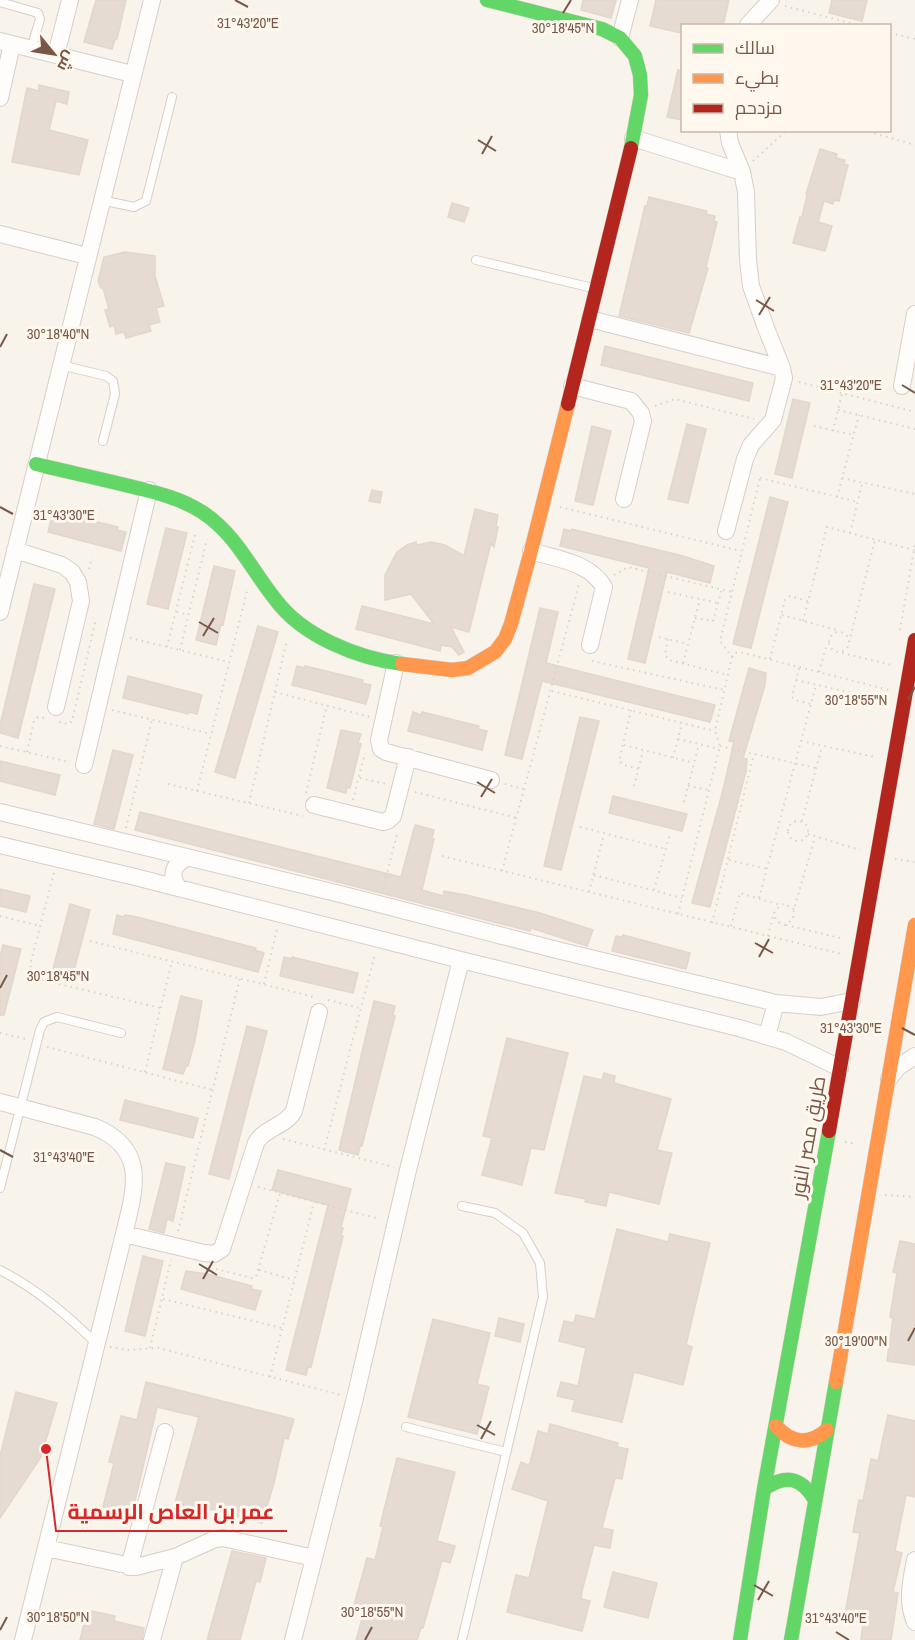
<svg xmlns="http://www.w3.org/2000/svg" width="915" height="1640" font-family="'Archivo Narrow',Cairo,sans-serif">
  <rect width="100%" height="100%" fill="#f8f3eb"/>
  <!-- building -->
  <path fill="#e5dbd2" stroke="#e2d6cd" stroke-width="1.5" d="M96 0H126L117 39H115L112 49 84 42Z
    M583 0H616L611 18 581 10Z
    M656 0H729L723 26H682L681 33 650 26Z
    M832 0H867L862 21 829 13Z
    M678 70H682V120L667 117Z
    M39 85 69 92 67 104 56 101 49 130 88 140 79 175 12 162 27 88 39 91Z
    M820 149 837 154 836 158 845 160 844 164 848 165 839 201 834 200 833 204 824 201 818 222 832 226 825 251 793 243 800 217H802L807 195 806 194Z
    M649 197 707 211 706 214 715 216 714 221 717 222 706 267 708 268 689 333 619 316 645 206H647Z
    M452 203 469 208 464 222 448 217Z
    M125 252 155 256V276L164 306 156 308 160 322 149 325 151 331 126 338 124 332 116 334 114 325 110 327 105 310 109 309 103 288H101L98 281 104 257Z
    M605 346 753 383 749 401 601 365Z
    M793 399 810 403 792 478 775 474Z
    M687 424 706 429 688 503 668 499Z
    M592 426 611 431 593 505 575 501Z
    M372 490 382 492 380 503 369 501Z
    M770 497 788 502 751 648 733 644Z
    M475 509 498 515 496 526 498 527 494 547 491 543 469 632 451 627 464 652 459 655 452 647 441 645 440 651 356 629 362 606 434 624 411 594 385 600V575L397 552 407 545 416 542 417 545 431 542 445 545 464 556Z
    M53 513 61 515V513L118 527 117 530 126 532 121 551 48 532Z
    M166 528 187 533 168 609 147 604Z
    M564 529 571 531 572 529 683 556 714 566 710 583 667 572 645 663 628 659 649 568 560 546Z
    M214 566 235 571 223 625 221 624 216 645 196 640Z
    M34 584 55 589 18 738 0 733V725Z
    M540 608 558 612 546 663 715 705 710 722 542 681 522 759 505 755Z
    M258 626 278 632 235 778 215 772Z
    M297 666 305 668V666L363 680 362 683 371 685 366 704 292 685Z
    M749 668 766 673 765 685 743 758 747 759 746 771 710 907 692 903 723 790 734 742 729 741Z
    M128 676 202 695 197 714 189 712 188 714 123 698Z
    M413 712 421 715 422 712 479 726 478 729 487 731 482 750 408 731Z
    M580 717 599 721 561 870 544 866Z
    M341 730 361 734 358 743 361 744 350 788 347 787 346 793 327 788Z
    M113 750 133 755 114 829 94 824Z
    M0 761 60 775 55 795 0 781Z
    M613 796 687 814 682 831 609 813Z
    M140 812 401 877 415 825 434 830 432 838 434 839 422 890 443 896 444 891 466 895 540 913 593 930 587 946 531 928 530 931 498 923 135 830Z
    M0 889 30 896 26 912 0 906Z
    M70 904 90 910 71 982 51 977Z
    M117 915 124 917 125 915 137 917 256 948 255 950 264 953 258 972 113 934Z
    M623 935 690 953 686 969 612 951 616 936 622 937Z
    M3 945 21 949 4 1015H0V957Z
    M284 957 292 959V957L358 973 353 993 280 976Z
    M181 996 202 1001 195 1040 188 1066H186L183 1074 163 1069Z
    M374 1001 395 1006 393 1015 395 1016 362 1146H360L358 1155 339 1150Z
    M247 1026 267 1031 229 1179 209 1174Z
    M507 1038 568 1053 544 1150 531 1148 522 1185 482 1175 492 1138 483 1136Z
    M604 1073 615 1076 614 1083 671 1099 657 1150 672 1153 659 1204 609 1192 606 1206 585 1202 586 1199 555 1193 584 1076 602 1080Z
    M125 1100 198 1118 193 1138 120 1120Z
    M166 1163 185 1167 173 1221 167 1219 164 1233 149 1229Z
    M278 1170 351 1189 341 1227 343 1228 341 1236H343L311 1367 308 1366 306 1375 286 1370 328 1205 272 1190Z
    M617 1229 668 1242 670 1234 710 1243 686 1345 692 1347 683 1385 634 1372 622 1422 572 1411 575 1400 557 1396 561 1382 578 1386 586 1348 559 1341 564 1321 574 1323 576 1315 595 1319Z
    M900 1241 915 1244V1365L887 1361 893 1318 890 1317 897 1273 893 1272Z
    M143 1256 163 1261 145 1336 125 1331Z
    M186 1271 208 1274 252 1286 251 1289 261 1291 255 1310 181 1289Z
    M499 1318 524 1324 520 1342 495 1336Z
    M433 1319 490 1333 477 1384 489 1387 477 1434 408 1417Z
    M146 1382 294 1419 288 1439 284 1438 274 1483 262 1523 210 1509 209 1512 175 1503 199 1417 157 1407 132 1514 103 1507 114 1463 109 1462 121 1416 137 1420Z
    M16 1392 57 1403 41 1457 0 1518V1456Z
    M888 1415 915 1421V1497L906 1495 895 1551 902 1553 893 1592 898 1593 891 1640H861L863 1623 844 1619 860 1533 853 1532 859 1500 863 1501 871 1459 878 1461Z
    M550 1424 618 1443 617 1447 628 1449 622 1479 615 1478 602 1528 613 1530 610 1548 594 1545 582 1591 581 1599 590 1601 582 1631 507 1612 516 1575 529 1578 548 1501 512 1489 521 1462 528 1465 530 1463 538 1431 548 1434Z
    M397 1458 455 1472 437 1541 455 1546 450 1563 442 1560 423 1628H421L417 1640H356L364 1612 353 1609 367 1558 375 1560 383 1527 380 1526Z
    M232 1551 266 1558 260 1582 256 1581 240 1640H207Z
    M613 1572 657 1583 648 1618 604 1607Z
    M87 1610 115 1616 114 1621 144 1628 142 1640H80Z"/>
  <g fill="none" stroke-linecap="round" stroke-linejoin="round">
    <!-- lane casing -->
    <g stroke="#d7cec8" stroke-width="10">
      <path id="lane" d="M0 2 38 13 40 19 31 49
        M101 200 134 207 146 201 172 97
        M476 260 597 289
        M61 365 106 376 113 381 115 394 103 441
        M0 1188 40 1030 44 1022 57 1017 121 1033
        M0 1270C37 1289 67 1315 97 1344
        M406 1427 506 1452
        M462 1640 543 1297 540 1263 523 1233 495 1213 462 1206"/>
    </g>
    <!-- street casing -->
    <g stroke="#d7cec8" stroke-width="18">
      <path id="street" d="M748 25 771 0
        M620 38 630 0
        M0 41 132 74
        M56 55 70 0
        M0 98 12 44
        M633 138 742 172
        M0 234 87 256
        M590 319 782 368
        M572 386 631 401 641 413 643 421 624 499
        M902 386 915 314
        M726 531 745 459 751 445 773 420 784 378 782 368 766 328 751 286 748 260 746 192 742 172 730 143 728 130
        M15 550 62 565 72 572 78 582 81 601 56 707
        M531 551C557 559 589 562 604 587L590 645
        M0 612 152 0
        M396 663 379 740 381 749 386 752 491 780
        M84 765 149 490
        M314 805 383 822 387 821 393 816 408 757
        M0 812 340 894 557 950 776 1003 821 1007 852 1001
        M0 845 135 877 461 960 739 1028 786 1042 840 1068
        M179 888C169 876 173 863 188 858
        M767 1036 776 1003
        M889 1079 897 1068 915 1056
        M0 1102 95 1127C148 1149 135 1189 124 1234L23 1640
        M124 1234 204 1253 214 1254 222 1249 256 1143C265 1127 285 1127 294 1111L319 1012
        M46 1548 136 1567 175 1557 215 1539 223 1538 314 1558
        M915 1560C911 1581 906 1601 915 1622
        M129 1567 165 1432
        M152 1640 175 1557
        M293 1640 355 1398 408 1170 461 960"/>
    </g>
    <!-- fast casing -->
    <g stroke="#d8cec7" stroke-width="15">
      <path id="fast" d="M487 0 602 29 620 38 635 56 640 75 641 95 631 148
        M36 464C64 471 92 477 121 484 149 491 177 496 202 512 235 533 251 569 275 599 302 636 357 658 402 664
        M764 1489C786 1474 801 1477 815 1500
        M740 1640 764 1489 829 1131
        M791 1640 836 1382"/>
    </g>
    <!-- slow casing -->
    <g stroke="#d8cec7" stroke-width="15">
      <path id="slow" d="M402 664 452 670 468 668 495 652 505 639 511 624 531 551 568 404
        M836 1382 915 925
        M776 1426C792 1444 809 1445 827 1430"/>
    </g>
    <!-- jam casing -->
    <g stroke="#d8cec7" stroke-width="15">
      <path id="jam" d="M568 404 631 148
        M829 1131 915 640"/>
    </g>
    <!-- path -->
    <path stroke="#dbd2cd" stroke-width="2" stroke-dasharray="1.5 4.5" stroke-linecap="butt" d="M785 6 861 26
      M890 33 915 39
      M863 130 915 145
      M753 161 787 130
      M799 382 915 412
      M655 406 675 399 754 419
      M838 410 915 429
      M814 426 853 435
      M833 431 842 393
      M760 478 858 502
      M842 478 915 494
      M837 497 859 415
      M560 507 741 551
      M850 533 862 484
      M89 569 92 557
      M614 575 628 567 732 592
      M668 592 718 603
      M177 612 188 615
      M782 615 837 630
      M695 618 713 621 722 589
      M803 621 827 527 914 550
      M900 630 915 544
      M829 642a10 10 0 1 1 20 0a10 10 0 1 1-20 0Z
      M659 637 688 644
      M130 638 229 662
      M668 639 665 655 669 660 728 675
      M849 642 875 540
      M167 647 196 531
      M180 650 207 539
      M842 653 892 665
      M732 657 734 653 740 652 889 690
      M770 659 785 600 790 596 808 601
      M592 661 724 690
      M683 663 700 599
      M799 668 792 697 795 700 811 704
      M819 672 827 644
      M796 680 887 701
      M552 691 715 731
      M275 692 370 717
      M112 710 211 734
      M631 710 619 761 624 765 639 769
      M59 722 69 724 72 721 95 623 94 618
      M678 739 719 749
      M801 741 875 757
      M624 745 694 763
      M0 746 69 762
      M720 746 816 768
      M27 752 34 721 38 717 45 718
      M673 758 682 723
      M360 778 386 784
      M168 784 303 816
      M505 784 523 789
      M634 786 643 751
      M688 786 709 790
      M197 791 247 591
      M415 792 517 818
      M306 793 327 705
      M353 800 365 753
      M684 802 699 744
      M249 803 287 640
      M788 831a10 10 0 1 1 20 0a10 10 0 1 1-20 0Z
      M802 821 822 746
      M580 827 666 849
      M126 828 152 720
      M808 834 860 850
      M442 856 842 954
      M895 859 915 862
      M729 860 767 869
      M502 871 579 584
      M54 873 30 965 35 975 46 981 161 1008
      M594 875 682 898
      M383 889 397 834
      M654 890 670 834
      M589 892 604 834
      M759 898 816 685
      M794 909 785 904 780 905 774 913C775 920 778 923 785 925L793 919 794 909 815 837
      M678 914 720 746 715 731 732 657 720 641 760 478
      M0 916 40 926
      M712 923 754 754
      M786 925 844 939
      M731 926 740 893 780 905
      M768 936 773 916
      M90 941 314 997
      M264 984 277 929
      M328 1000 360 1008
      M0 1033 26 1039
      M47 1047 213 1090
      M145 1072 172 961
      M283 1139 394 1167
      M845 1142 857 1144
      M324 1150 375 954
      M258 1187 380 1219
      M885 1195 915 1197
      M178 1231 240 978
      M216 1269 252 1278 256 1277 280 1193
      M259 1270 294 1280
      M163 1299 282 1328
      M110 1347 127 1350 159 1348 341 1395
      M150 1348 171 1260
      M270 1377 314 1202"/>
    <!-- lane -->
    <use href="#lane" stroke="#fefdfc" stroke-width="8"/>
    <!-- street -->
    <use href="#street" stroke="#fefdfc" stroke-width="16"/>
    <!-- fast -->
    <use href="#fast" stroke="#63d668" stroke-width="14"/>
    <!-- slow -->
    <use href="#slow" stroke="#ff974d" stroke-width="14"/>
    <!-- jam -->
    <use href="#jam" stroke="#b3261e" stroke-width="14"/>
  </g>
  <!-- ticks -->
  <path fill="none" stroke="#7a5847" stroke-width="2" d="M235 0 248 7M563 13 571 0M478 140 496 151M482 154 492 136M756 300 774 311M759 315 770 297M0 347 7 334M902 385 915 393M0 507 13 514M199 622 218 633M203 636 214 618M908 700 915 687M477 782 495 793M481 797 492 779M755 943 773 953M759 957 769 939M0 988 7 975M902 1028 915 1035M0 1150 13 1157M199 1264 217 1275M203 1279 213 1261M908 1341 915 1328M477 1425 495 1435M481 1439 491 1421M754 1585 773 1596M758 1600 769 1581M0 1630 7 1617M836 1632 849 1640M365 1640 372 1627"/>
  <g text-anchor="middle" stroke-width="6" stroke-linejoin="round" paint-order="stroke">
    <!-- street labels -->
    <g font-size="20" fill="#7a5847" stroke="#fff8ee">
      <text transform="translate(808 1137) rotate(-80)" y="7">طريق مصر النور</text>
    </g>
  </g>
  <g font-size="15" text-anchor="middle" fill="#7a5847" stroke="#fff8ee" stroke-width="6" stroke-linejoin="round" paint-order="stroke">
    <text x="248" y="28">31°43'20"E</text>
    <text x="563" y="33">30°18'45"N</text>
    <text x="58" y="339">30°18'40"N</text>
    <text x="851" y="390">31°43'20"E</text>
    <text x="64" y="520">31°43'30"E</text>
    <text x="856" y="705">30°18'55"N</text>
    <text x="58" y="981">30°18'45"N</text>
    <text x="851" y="1033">31°43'30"E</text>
    <text x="64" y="1162">31°43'40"E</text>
    <text x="856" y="1346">30°19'00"N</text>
    <text x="372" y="1617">30°18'55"N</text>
    <text x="58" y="1622">30°18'50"N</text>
    <text x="836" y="1623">31°43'40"E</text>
  </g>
  <!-- callouts -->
  <path fill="none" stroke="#d62828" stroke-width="2" d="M46 1449L56 1531H287"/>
  <circle fill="#d62828" stroke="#fff8ee" stroke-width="2" cx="46" cy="1449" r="6"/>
  <g font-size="21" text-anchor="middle" font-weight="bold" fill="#d62828" stroke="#fff8ee" stroke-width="6" stroke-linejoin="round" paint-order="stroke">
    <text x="171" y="1519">عمر بن العاص الرسمية</text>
  </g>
  <!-- legend -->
  <rect x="681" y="24" width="210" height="108" fill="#fff8ee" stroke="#cab8ab" stroke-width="1.5"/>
  <rect x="693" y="44" width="30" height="9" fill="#63d668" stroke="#cab8ab" stroke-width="1.5"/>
  <text x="735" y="54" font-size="18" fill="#7a5847">سالك</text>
  <rect x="693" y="74" width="30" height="9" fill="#ff974d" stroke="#cab8ab" stroke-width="1.5"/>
  <text x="735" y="84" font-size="18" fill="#7a5847">بطيء</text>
  <rect x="693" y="104" width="30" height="9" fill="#b3261e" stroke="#cab8ab" stroke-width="1.5"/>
  <text x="735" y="114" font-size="18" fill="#7a5847">مزدحم</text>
  <!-- north arrow -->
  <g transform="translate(54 54) rotate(120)" stroke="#fff8ee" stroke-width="4.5" paint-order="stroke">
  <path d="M0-4.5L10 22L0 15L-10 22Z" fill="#7a5847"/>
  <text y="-9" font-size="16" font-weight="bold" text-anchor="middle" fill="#7a5847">ش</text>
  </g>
</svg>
